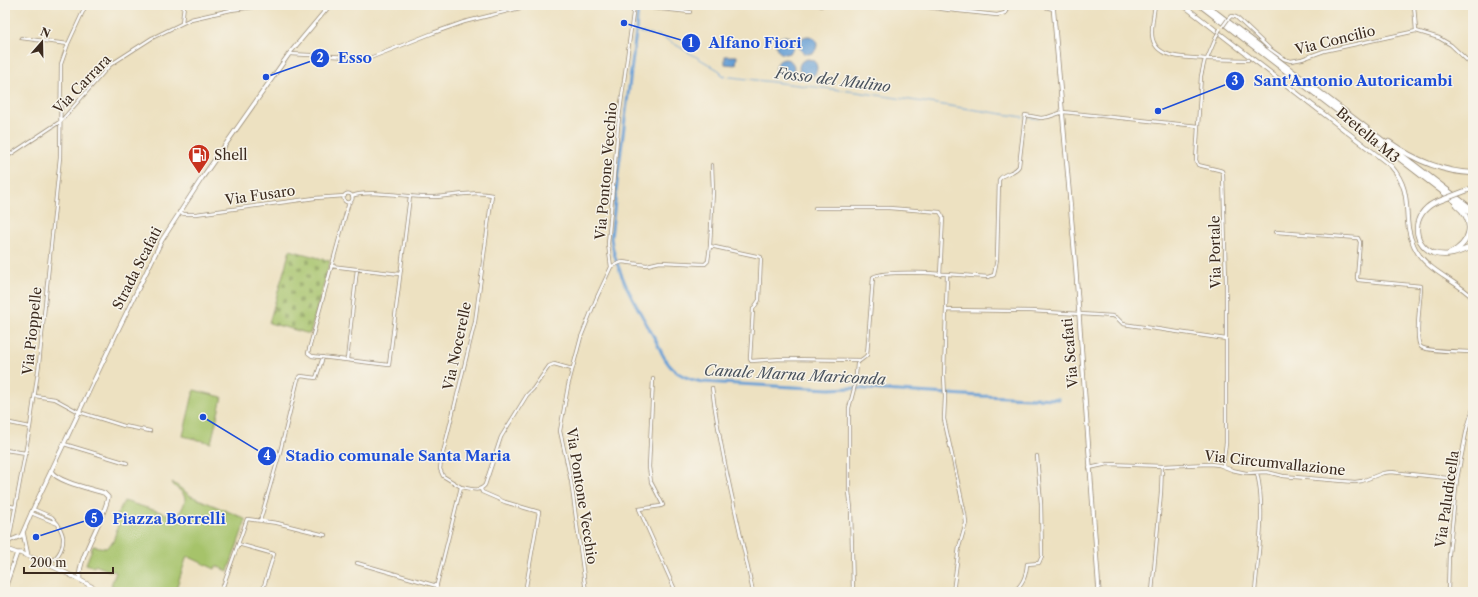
<svg xmlns="http://www.w3.org/2000/svg" width="1478" height="597" font-family="'Libre Caslon Text',serif">
  <defs>
    <pattern id="cemetery-stones" width="16" height="16" patternUnits="userSpaceOnUse"><rect width="16" height="16" fill="#a6c36a"/><path d="M2 7V4a2 2 0 0 1 4 0v3zM10 15v-3a2 2 0 0 1 4 0v3z" fill="#889f57"/></pattern>
  </defs>
  <rect width="100%" height="100%" fill="#f7f3e8"/>
  <filter id="ink" filterUnits="userSpaceOnUse"><feTurbulence type="fractalNoise" baseFrequency=".025" numOctaves="2"/><feDisplacementMap in="SourceGraphic" scale="8" xChannelSelector="R" yChannelSelector="G"/><feConvolveMatrix kernelMatrix="1 2 1 2 8 2 1 2 1" color-interpolation-filters="sRGB"/></filter>
  <filter id="wash" filterUnits="userSpaceOnUse"><feTurbulence type="fractalNoise" baseFrequency=".012" numOctaves="4" result="noise"/><feDisplacementMap in="SourceGraphic" scale="16" xChannelSelector="R" yChannelSelector="G"/><feGaussianBlur stdDeviation="0.9" result="paint"/><feColorMatrix in="noise" values="0 0 0 0 0 0 0 0 0 0 0 0 0 0 0 0 0 1.4 0 .05"/><feComposite in="paint" operator="in"/></filter>
  <g filter="url(#wash)">
    <rect width="100%" height="100%" fill="#ede1c1"/>
    <!-- grass -->
    <path fill="#a6c36a" stroke="#707644" d="M194 390 222 397 211 443 183 436Z
      M172 482 191 496 239 516 246 520 228 571 216 566 215 569 187 556 175 592H117L119 589 111 585 116 572 110 570V571L95 565 94 567 86 564 93 546 106 548 113 542 118 525 117 515 124 501 177 517 179 515C184 503 190 498 178 489 175 487 173 485 172 482Z"/>
    <!-- cemetery -->
    <path fill="url(#cemetery-stones)" stroke="#707644" d="M290 250 330 261 310 334 269 323Z"/>
    <!-- water -->
    <path fill="#669fd5" stroke="#50647a" d="M776 45a9 9 0 1 1 18 0a9 9 0 1 1-18 0Z
      M799 45a9 9 0 1 1 18 0a9 9 0 1 1-18 0Z
      M725 56H737L736 65 725 64Z
      M799 68a9 9 0 1 1 18 0a9 9 0 1 1-18 0Z
      M776 68a9 9 0 1 1 18 0a9 9 0 1 1-18 0Z"/>
    <g fill="none" stroke-linecap="round" stroke-linejoin="round">
      <!-- stream -->
      <path stroke="#669fd5" stroke-width="1" d="M636 32 657 35 666 39 720 71 722 76 857 92 1023 117
        M1026 117 1039 119"/>
      <!-- canal -->
      <path stroke="#669fd5" stroke-width="3" d="M638 5 636 32 618 174 611 238C615 272 639 310 655 339 660 349 664 361 672 368 680 376 691 380 702 382L830 389 850 388 981 396 1059 399"/>
    </g>
  </g>
  <g filter="url(#ink)">
    <g fill="none" stroke-linecap="round" stroke-linejoin="round">
      <!-- street casing -->
      <g stroke="#948670" stroke-width="4">
        <path id="street" d="M230 5 231 10
          M623 5 690 12
          M913 5 949 10 997 15 1005 13 1009 5
          M1038 5 1053 9
          M1155 5C1154 13 1152 22 1152 30 1150 60 1184 57 1205 59
          M1414 5 1416 31
          M821 6 822 5
          M1228 19 1231 16 1236 17 1270 49 1284 59 1291 61 1302 59 1324 51 1416 31 1439 38 1451 45 1473 66
          M182 23 184 5
          M1217 35 1207 59H1205L1201 76 1196 160 1198 165 1219 170 1222 171 1223 174 1226 282V443L1223 466
          M21 38 68 44
          M290 54 370 58 433 33 464 22 532 5
          M1207 59 1248 60
          M5 158 61 121 110 65 152 38 191 19 231 10 268 5
          M712 165 713 191 710 246 761 257 759 300 753 309 750 359 751 361 782 359 861 360
          M343.5 198a4.5 4.5 0 1 1 9 0a4.5 4.5 0 1 1-9 0Z
          M352 196C365 189 408 197 425 197 448 198 470 190 492 195L475 322 441 461 440 469 443 476 461 487 435 592
          M349 202 308 353 312 356 389 365 410 196
          M815 208H889L940 212 943 217 940 275
          M179 212 184 214H196L315 198 345 196
          M1276 232 1358 238 1360 242 1357 278 1358 280 1421 286C1421 296 1414 342 1421 347 1428 352 1463 351 1473 352
          M331 266 400 274
          M612 266 622 262 647 265 660 262 705 264 708 261 710 246
          M947 275 944 375 945 397 944 419 965 514 966 523 959 547 953 592
          M946 310 1031 311 1113 316 1117 318 1123 324 1226 339
          M347 360 357 269
          M653 379 649 467 651 482 663 505 661 506 639 509 676 592
          M712 388C721 457 739 524 753 592
          M35 396 55 399 79 412 124 426 150 431
          M5 422 30 427
          M64 444 127 463
          M5 450 26 453
          M1089 468 1108 464 1162 466 1210 464 1219 465 1232 470 1246 473 1267 472 1283 476 1355 482 1362 481 1383 473 1391 472 1457 479
          M461 487C469 488 479 493 485 485L501 437 527 395 533 389 549 366 554 364 572 369
          M481 489 482 492 505 502 539 512 525 592
          M5 505 15 507
          M33 509 52 517 58 524
          M31 513 58 524C60 529 64 535 63 540 63 550 56 561 46 563
          M260 521 279 456 298 379 301 376 316 378 323 357
          M9 541 30 427 39 364 60 157 61 64 68 44 86 5
          M238 544 274 554 262 592
          M357 563 437 586
          M5 591 9 592
          M221 592 247 519 277 523 325 535
          M586 592 571 481 560 431 568 386 581 337 597 297 611 267 608 244 612 198 618 126 634 6
          M853 592 851 508 849 492V408L855 385 857 364C859 360 864 359 867 355L873 277C889 268 966 276 988 277L994 275 997 259 999 180C1003 172 1015 174 1019 166L1025 115 1041 118 1048 117 1063 112 1198 126
          M1014 592C1023 583 1026 577 1027 564L1039 563 1042 556 1041 504 1037 456
          M1152 592 1161 492 1162 466
          M1255 592C1258 553 1266 511 1257 473
          M1448 592 1449 554 1457 479 1467 428 1473 409"/>
      </g>
      <!-- secondary casing -->
      <g stroke="#948670" stroke-width="5">
        <path id="secondary" d="M1053 5 1075 259 1099 592
          M1183 5 1391 166C1416 195 1400 217 1414 246 1425 271 1455 279 1473 298
          M51 471C57 482 92 489 104 493L108 497C105 519 76 559 80 580
          M23 532 28 556
          M6 549 17 553H20C48 564 75 576 101 592
          M7 549 9 541 21 536 23 532 33 509 118 330 162 240 202 178 273 77 289 54 330 5
          M5 588 17 553"/>
      </g>
      <!-- highway casing -->
      <g stroke="#948670" stroke-width="6">
        <path id="highway" d="M1200 5 1473 215
          M1206 5 1473 210
          M1389 142C1413 159 1443 172 1473 173
          M1433 253C1448 258 1460 252 1473 246
          M1449 254C1471 243 1477 222 1456 205"/>
      </g>
      <!-- street -->
      <use href="#street" stroke="#fff" stroke-width="2.5"/>
      <!-- secondary -->
      <use href="#secondary" stroke="#fff" stroke-width="3.5"/>
      <!-- highway -->
      <use href="#highway" stroke="#fff" stroke-width="4.5"/>
      <!-- street-bridge casing -->
      <g stroke="#948670" stroke-width="4" stroke-linecap="butt">
        <path id="street-bridge" d="M1223 26 1228 19
          M1217 35 1220 29"/>
      </g>
      <!-- highway-bridge casing -->
      <g stroke="#948670" stroke-width="6" stroke-linecap="butt">
        <path id="highway-bridge" d="M1433 253C1410 241 1413 214 1434 203L1473 188"/>
      </g>
      <!-- street-bridge -->
      <use href="#street-bridge" stroke="#fff" stroke-width="2.5"/>
      <!-- highway-bridge -->
      <use href="#highway-bridge" stroke="#fff" stroke-width="4.5"/>
    </g>
  </g>
  <!-- icons -->
  <defs>
    <g id="fuel-pin" transform="scale(1.15)"><path d="M0 17L-7.5 6A9.5 9.5 0 1 1 7.5 6Z" fill="#c8321e" stroke="#f7f3e8"/><path d="M-5.5-6h7V0h2V4h1.3V-2.5L3-4.5l.8-.8L6-3V5H2.5V1h-1V6h-7ZM-4.2-4.7v3.2H.2V-4.7Z" fill="#fff"/></g>
  </defs>
  <g fill-rule="evenodd">
    <use href="#fuel-pin" x="199" y="155"/>
  </g>
  <g text-anchor="middle" stroke-width="3" stroke-linejoin="round" paint-order="stroke">
    <!-- street labels -->
    <g font-size="14" fill="#3b2a1e" stroke="#f7f3e8">
      <text transform="translate(1335 40) rotate(-14)" y="5">Via Concilio</text>
      <text transform="translate(82 84) rotate(-46)" y="5">Via Carrara</text>
      <text transform="translate(1368 135) rotate(40)" y="5">Bretella M3</text>
      <text transform="translate(606 171) rotate(-85)" y="5">Via Pontone Vecchio</text>
      <text transform="translate(260 195) rotate(-8)" y="5">Via Fusaro</text>
      <text transform="translate(1215 252) rotate(-91)" y="5">Via Portale</text>
      <text transform="translate(137 268) rotate(-63)" y="5">Strada Scafati</text>
      <text transform="translate(32 331) rotate(-84)" y="5">Via Pioppelle</text>
      <text transform="translate(457 346) rotate(-78)" y="5">Via Nocerelle</text>
      <text transform="translate(1070 353) rotate(-95)" y="5">Via Scafati</text>
      <text transform="translate(1275 463) rotate(6)" y="5">Via Circumvallazione</text>
      <text transform="translate(582 496) rotate(81)" y="5">Via Pontone Vecchio</text>
      <text transform="translate(1447 499) rotate(-82)" y="5">Via Paludicella</text>
    </g>
    <!-- poi labels -->
    <g font-size="14" fill="#3b2a1e" stroke="#f7f3e8" text-anchor="start">
      <text x="214" y="160">Shell</text>
    </g>
    <!-- water labels -->
    <g font-size="15" font-style="italic" fill="#4a535e" stroke="#f7f3e8">
      <text transform="translate(833 80) rotate(7)" y="5">Fosso del Mulino</text>
      <text transform="translate(795 375) rotate(3)" y="5">Canale Marna Mariconda</text>
    </g>
  </g>
  <!-- callouts -->
  <path fill="none" stroke="#1d4ed8" stroke-width="1.5" d="M624 23L691 43M266 77L320 58M1158 111L1235 81M203 417L267 456M36 537L94 518"/>
  <g fill="#1d4ed8" stroke="#f7f3e8" stroke-width="1.5">
    <circle cx="624" cy="23" r="4"/>
    <circle cx="266" cy="77" r="4"/>
    <circle cx="1158" cy="111" r="4"/>
    <circle cx="203" cy="417" r="4"/>
    <circle cx="36" cy="537" r="4"/>
    <circle cx="691" cy="43" r="10"/>
    <circle cx="320" cy="58" r="10"/>
    <circle cx="1235" cy="81" r="10"/>
    <circle cx="267" cy="456" r="10"/>
    <circle cx="94" cy="518" r="10"/>
  </g>
  <g font-size="12" text-anchor="middle" font-weight="bold" fill="#fff">
    <text x="691" y="47">1</text>
    <text x="320" y="62">2</text>
    <text x="1235" y="85">3</text>
    <text x="267" y="460">4</text>
    <text x="94" y="523">5</text>
  </g>
  <g font-size="15" text-anchor="middle" font-weight="bold" fill="#1d4ed8" stroke="#f7f3e8" stroke-width="3" stroke-linejoin="round" paint-order="stroke">
    <text x="755" y="48">Alfano Fiori</text>
    <text x="355" y="63">Esso</text>
    <text x="1353" y="86">Sant'Antonio Autoricambi</text>
    <text x="398" y="461">Stadio comunale Santa Maria</text>
    <text x="169" y="524">Piazza Borrelli</text>
  </g>
  <!-- margin -->
  <rect width="1478" height="597" fill="none" stroke="#f7f3e8" stroke-width="20"/>
  <!-- north arrow -->
  <g transform="translate(42 42) rotate(20)" stroke="#f7f3e8" stroke-width="3" paint-order="stroke">
  <path d="M0-3L7 15L0 10L-7 15Z" fill="#3b2a1e"/>
  <text y="-6" font-size="11" font-weight="bold" text-anchor="middle" fill="#3b2a1e">N</text>
  </g>
  <!-- scale -->
  <path d="M24 567v6h89v-6" fill="none" stroke="#3b2a1e" stroke-width="2"/>
  <text x="30" y="567" font-size="12" fill="#3b2a1e" stroke="#f7f3e8" stroke-width="3" paint-order="stroke">200 m</text>
</svg>
